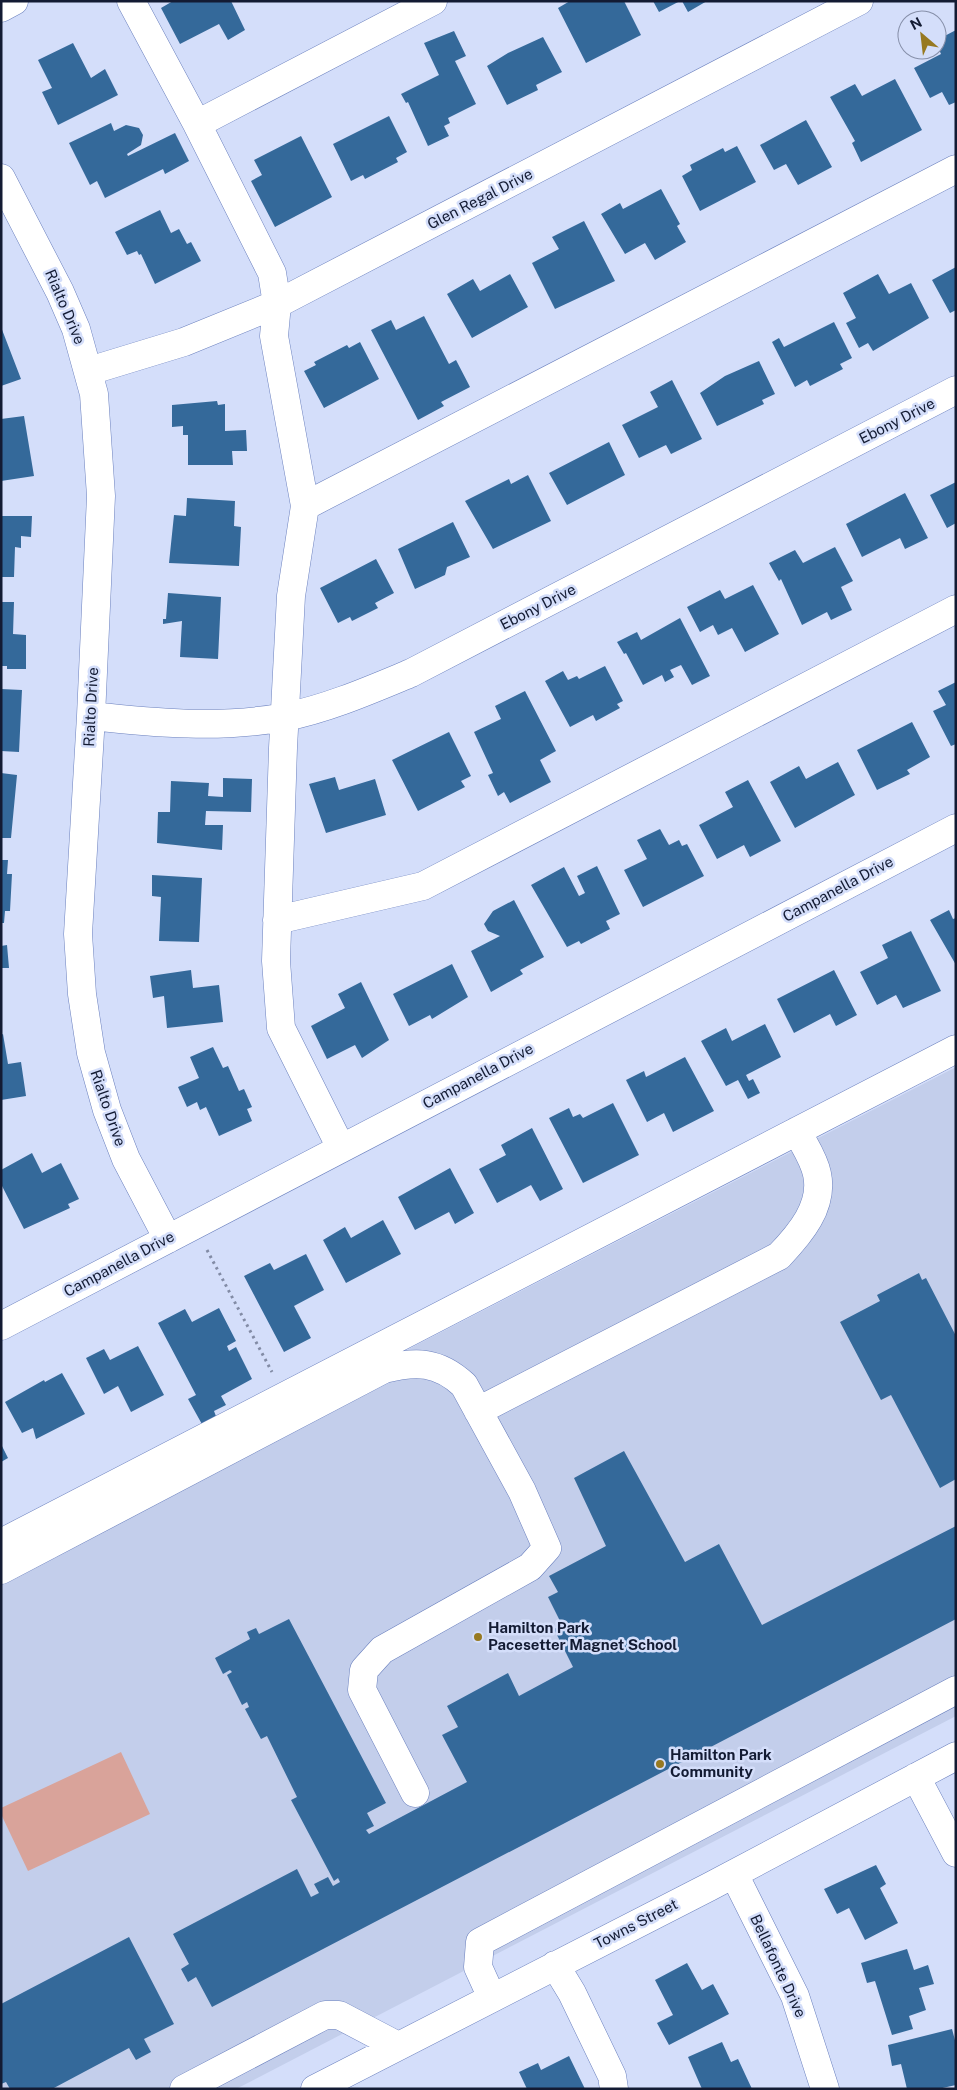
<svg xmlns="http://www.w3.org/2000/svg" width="957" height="2090" font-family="'Public Sans',sans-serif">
  <rect width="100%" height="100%" fill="#d4defa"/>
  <!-- built -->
  <path fill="#c3ceeb" d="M956 1067V1716L236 2089H1V1559Z"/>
  <!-- green -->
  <path fill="#d9a39a" d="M121 1752 150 1814 28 1871 1 1814V1808Z"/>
  <!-- building -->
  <path fill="#34699a" d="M173 1H231L245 30 228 40 219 24 180 44 161 8Z
    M570 1H624L641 35 586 63 558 8Z
    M653 1H680L659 12Z
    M682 1H707L688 12Z
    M956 30V102L949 105 942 92 930 98 914 68 941 54 937 45V40Z
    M454 31 466 56 455 61 476 104 448 118 450 123 444 126 449 136 428 146 408 102 406 103 401 94 439 75 424 43Z
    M543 37 562 72 536 85 538 90 507 105 487 66 508 53Z
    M73 43 91 78 105 69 118 95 58 125 42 92 52 88 38 60Z
    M895 79 922 130 861 162 852 143 855 141 830 97 855 84 862 96Z
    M389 116 407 152 396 158 398 162 365 179 363 175 351 181 333 144Z
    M806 120 832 167 798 185 786 164 774 170 760 145Z
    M111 123 114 131 126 125 139 128 143 135 141 145 127 154 128 156 175 133 189 161 165 174 163 169 105 198 97 181 90 185 69 143Z
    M301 136 332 197 275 227 251 181 262 175 254 160Z
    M737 146 756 182 700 211 682 176 692 170 690 165 723 148 725 152Z
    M661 189 680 224 677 226 686 242 655 260 645 243 625 254 601 214 620 203 623 209Z
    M160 210 171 233 179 229 187 244 191 242 201 261 155 284 141 254 139 255 137 251 127 255 115 232Z
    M584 221 615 281 555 309 532 263 559 249 552 237Z
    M956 267V310L950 313 932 280Z
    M510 274 528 307 472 338 447 294 473 279 480 291Z
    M878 274 889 294 911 283 929 318 873 351 868 343 859 348 846 323 856 318 843 293Z
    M424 316 449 364 456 360 470 387 441 402 444 406 418 420 371 330 391 320 396 330Z
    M834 322 852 358 840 364 843 369 810 386 807 380 795 387 772 342 779 338 784 347Z
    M1 327 21 379 1 386Z
    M360 342 379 379 324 408 304 371 316 365 314 362 347 345 349 348Z
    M759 361 775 394 762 400 764 404 717 426 700 393 725 376Z
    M672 380 702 439 671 454 666 445 639 458 622 425 658 407 650 392Z
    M217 401 218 405 225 404V431L246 430 247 451H232L233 465H188V435H183V426L172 427V405Z
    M24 416 34 476 1 481V419Z
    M609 442 625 475 567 505 549 473Z
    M528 475 551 521 493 549 465 501 509 479 511 484Z
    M956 482V523L947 528 930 495Z
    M905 493 928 538 905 549 900 538 862 557 846 524Z
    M187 498 235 501 234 526 241 527 239 566 169 563 174 515 186 516Z
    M1 516H32L31 537 21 536V548L15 547 14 577H1Z
    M453 522 470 557 447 567 445 575 415 589 398 549Z
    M835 547 853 581 841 587 852 610 831 620 827 612 802 625 781 579 779 581 769 563 795 550 803 563Z
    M376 559 394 593 375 603 378 608 352 621 350 617 338 623 320 588Z
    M753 585 779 634 745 652 732 628 718 635 713 625 700 632 687 607 720 590 725 599Z
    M168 593 221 597 218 659 180 657 182 621 163 624V619H166Z
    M1 602H14L13 634 26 635V669H7V666H1Z
    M680 618 710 676 692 685 681 665 670 670 674 677 665 682 662 675 643 685 626 653 624 654 617 642 637 632 641 640Z
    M605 666 623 701 617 704 620 708 596 721 593 715 570 727 545 681 563 671 568 680 577 676 579 679Z
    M956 682V744L951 746 933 711 946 705 938 691Z
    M1 689 22 690 19 752 1 751Z
    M525 691 556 751 540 760 551 782 510 803 504 792 498 796 488 775 493 773 474 732 501 719 495 706Z
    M912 722 930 757 907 770 910 774 877 790 857 750Z
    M449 732 471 776 461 781 465 787 418 811 392 760Z
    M838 762 855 795 795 828 770 782 799 766 806 779Z
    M1 773 17 775 11 838H1Z
    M335 777 339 790 375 779 386 815 326 833 309 784Z
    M223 778 252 779 251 812 206 811 205 825H223L222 850 157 843 158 812H170L171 781 209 783 208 796 223 797Z
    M748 780 781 841 750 857 744 845 717 859 699 825 733 807 725 792Z
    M660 829 669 845 679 840 682 846 687 844 704 876 643 907 624 870 647 859 637 840Z
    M1 860H8L7 874H12L10 911H5L4 923H1Z
    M597 866 620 914 606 921 610 929 581 944 579 941 567 947 531 885 564 867 579 896 585 893 577 876Z
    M152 875 202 878 199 942 159 941 161 897 152 896Z
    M514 900 544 957 520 970 523 974 491 992 471 951 500 936 488 931 484 924 493 911Z
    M949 910 953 919 956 918V965L930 920Z
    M911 931 941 991 903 1008 896 995 877 1005 860 972 888 958 882 945Z
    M7 945 9 968H1V946Z
    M452 964 468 997 432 1019 430 1015 409 1026 393 994Z
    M191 970 193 988 219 985 223 1022 167 1028 164 996 153 998 150 976Z
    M834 970 857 1015 836 1026 830 1014 794 1033 777 999Z
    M361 982 389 1040 362 1058 355 1045 327 1059 311 1026 345 1008 338 994Z
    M765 1024 781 1057 746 1075 749 1081 753 1079 760 1093 748 1099 738 1080 726 1086 701 1041 726 1028 732 1041Z
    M3 1034 8 1064 21 1062 26 1096 1 1100V1035Z
    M213 1047 223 1068 228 1066 239 1091 244 1089 252 1107 247 1109 252 1121 219 1136 206 1107 200 1110 197 1102 187 1107 178 1087 199 1078 190 1057Z
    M685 1057 714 1111 673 1132 664 1113 647 1122 626 1080 644 1071 646 1077Z
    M613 1103 639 1155 583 1183 549 1118 569 1108 573 1117 580 1114 583 1118Z
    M532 1128 563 1189 540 1201 531 1185 497 1203 479 1169 506 1155 501 1145Z
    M32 1153 42 1173 61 1163 79 1199 68 1204 70 1208 24 1229 1 1184V1170Z
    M450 1168 474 1213 455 1224 449 1212 415 1230 398 1197Z
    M383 1220 401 1254 346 1283 323 1240 345 1227 351 1238Z
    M306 1254 324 1290 294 1306 311 1338 284 1352 244 1276 270 1263 274 1270Z
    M919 1273 922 1280 926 1278 956 1336V1479L940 1488 891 1395 881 1400 840 1322 880 1301 877 1295Z
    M219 1308 236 1341 227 1346 229 1351 236 1347 252 1379 221 1396 226 1405 214 1411 217 1419 203 1426 188 1399 196 1395 158 1323 185 1309 192 1322Z
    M138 1346 164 1395 131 1412 118 1386 104 1394 86 1358 104 1349 110 1360Z
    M62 1373 85 1414 36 1439 33 1428 22 1433 5 1402 44 1380 45 1382Z
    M1 1444 8 1458 1 1462Z
    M624 1451 685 1562 719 1544 762 1625 956 1526V1619L212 2007 196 1977 188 1982 181 1969 189 1964 173 1934 297 1869 311 1897 319 1893 314 1884 328 1877 333 1886 340 1882 338 1878 334 1881 291 1800 297 1797 267 1736 261 1739 245 1709 249 1707 247 1702 242 1705 227 1675 232 1672 230 1670 223 1674 215 1658 250 1639 247 1632 256 1628 259 1634 289 1619 386 1803 367 1813 374 1826 366 1830 369 1834 467 1782 442 1735 458 1727 447 1706 508 1673 519 1696 573 1667 554 1629 562 1625 548 1597 558 1592 549 1576 606 1546 574 1478Z
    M876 1865 886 1884 880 1888 898 1923 865 1940 849 1908 837 1914 824 1889Z
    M129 1937 174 2024 144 2039 151 2052 136 2060 129 2048 52 2089H10L6 2082 1 2084V2004Z
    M907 1949 914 1970 928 1965 934 1984 919 1988 926 2010 909 2016 913 2029 892 2035 875 1981 867 1983 861 1963Z
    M687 1963 702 1990 713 1984 729 2014 669 2045 657 2023 673 2015 655 1980Z
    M952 2029 956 2044V2085L938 2089H907L901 2064 892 2066 888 2045Z
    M722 2042 731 2062 738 2059 752 2089H702L688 2057Z
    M569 2056 585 2089H527L519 2072 538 2063 541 2070Z"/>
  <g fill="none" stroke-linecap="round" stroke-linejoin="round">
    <!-- minor casing -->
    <g stroke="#6b80be" stroke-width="29">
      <path id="minor" d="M131 1 197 124 272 273 277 304 274 336 305 506 291 596 283 748 276 961 281 1028 341 1148
        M1 8 14 1
        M197 124 433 1
        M1 178 60 292 76 329 94 394 101 496 91 716 78 934 82 994 91 1053 107 1110 126 1159 168 1239
        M89 371 184 342 277 304 859 1
        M305 506 956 169
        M91 716C155 723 221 729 285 717 329 708 370 690 411 673L956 390
        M277 920 423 886 956 609
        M1 1326 956 828
        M478 1411 779 1256C800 1234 824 1206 817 1174 814 1159 804 1145 797 1131
        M1 1543 956 1049
        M1 1570 384 1369C416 1361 438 1361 464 1385L522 1491 547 1548 530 1567 382 1650 364 1670 362 1690 415 1793
        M916 1777 956 1853
        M734 1874 795 1996 825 2089
        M555 1965 572 1993 612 2076 614 2089
        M492 1998 478 1967 480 1942 956 1690
        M184 2089 325 2015H339L398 2046
        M315 2089 709 1887 956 1756"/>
    </g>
    <!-- path -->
    <path stroke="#828ba5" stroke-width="3" stroke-dasharray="2.5 4" stroke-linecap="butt" d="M207 1250 272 1372"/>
    <!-- minor -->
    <use href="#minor" stroke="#fff" stroke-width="28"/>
  </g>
  <!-- markers -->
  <g fill="#977921" stroke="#d4defa" stroke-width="2">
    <circle cx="478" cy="1637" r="5"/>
    <circle cx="660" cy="1764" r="5"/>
  </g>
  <g text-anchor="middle" stroke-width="5" stroke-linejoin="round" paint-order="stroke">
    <!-- street labels -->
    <g font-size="15" fill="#131b33" stroke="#d4defa">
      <text transform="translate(480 199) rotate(-27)" y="5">Glen Regal Drive</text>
      <text transform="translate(65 307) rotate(67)" y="5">Rialto Drive</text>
      <text transform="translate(897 421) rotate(-27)" y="5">Ebony Drive</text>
      <text transform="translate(538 607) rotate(-27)" y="5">Ebony Drive</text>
      <text transform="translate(91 707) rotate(-87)" y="5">Rialto Drive</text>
      <text transform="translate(838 889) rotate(-28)" y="5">Campanella Drive</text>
      <text transform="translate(478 1076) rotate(-28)" y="5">Campanella Drive</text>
      <text transform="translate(108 1108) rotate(71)" y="5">Rialto Drive</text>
      <text transform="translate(119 1264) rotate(-28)" y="5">Campanella Drive</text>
      <text transform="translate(636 1924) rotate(-27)" y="5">Towns Street</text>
      <text transform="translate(778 1966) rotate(65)" y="5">Bellafonte Drive</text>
    </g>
    <!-- poi labels -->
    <g font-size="15" font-weight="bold" fill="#131b33" stroke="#d4defa" text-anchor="start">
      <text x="488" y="1633">Hamilton Park<tspan x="488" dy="17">Pacesetter Magnet School</tspan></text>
      <text x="670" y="1760">Hamilton Park<tspan x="670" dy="17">Community</tspan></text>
    </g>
  </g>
  <!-- border -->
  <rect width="957" height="2090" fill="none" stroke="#131b33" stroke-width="5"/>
  <!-- north arrow -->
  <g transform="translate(922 35) rotate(332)"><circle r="24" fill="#d4defa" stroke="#8790aa"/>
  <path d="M0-4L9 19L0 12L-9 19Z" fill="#977921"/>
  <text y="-8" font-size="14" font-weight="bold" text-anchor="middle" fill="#131b33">N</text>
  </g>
</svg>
